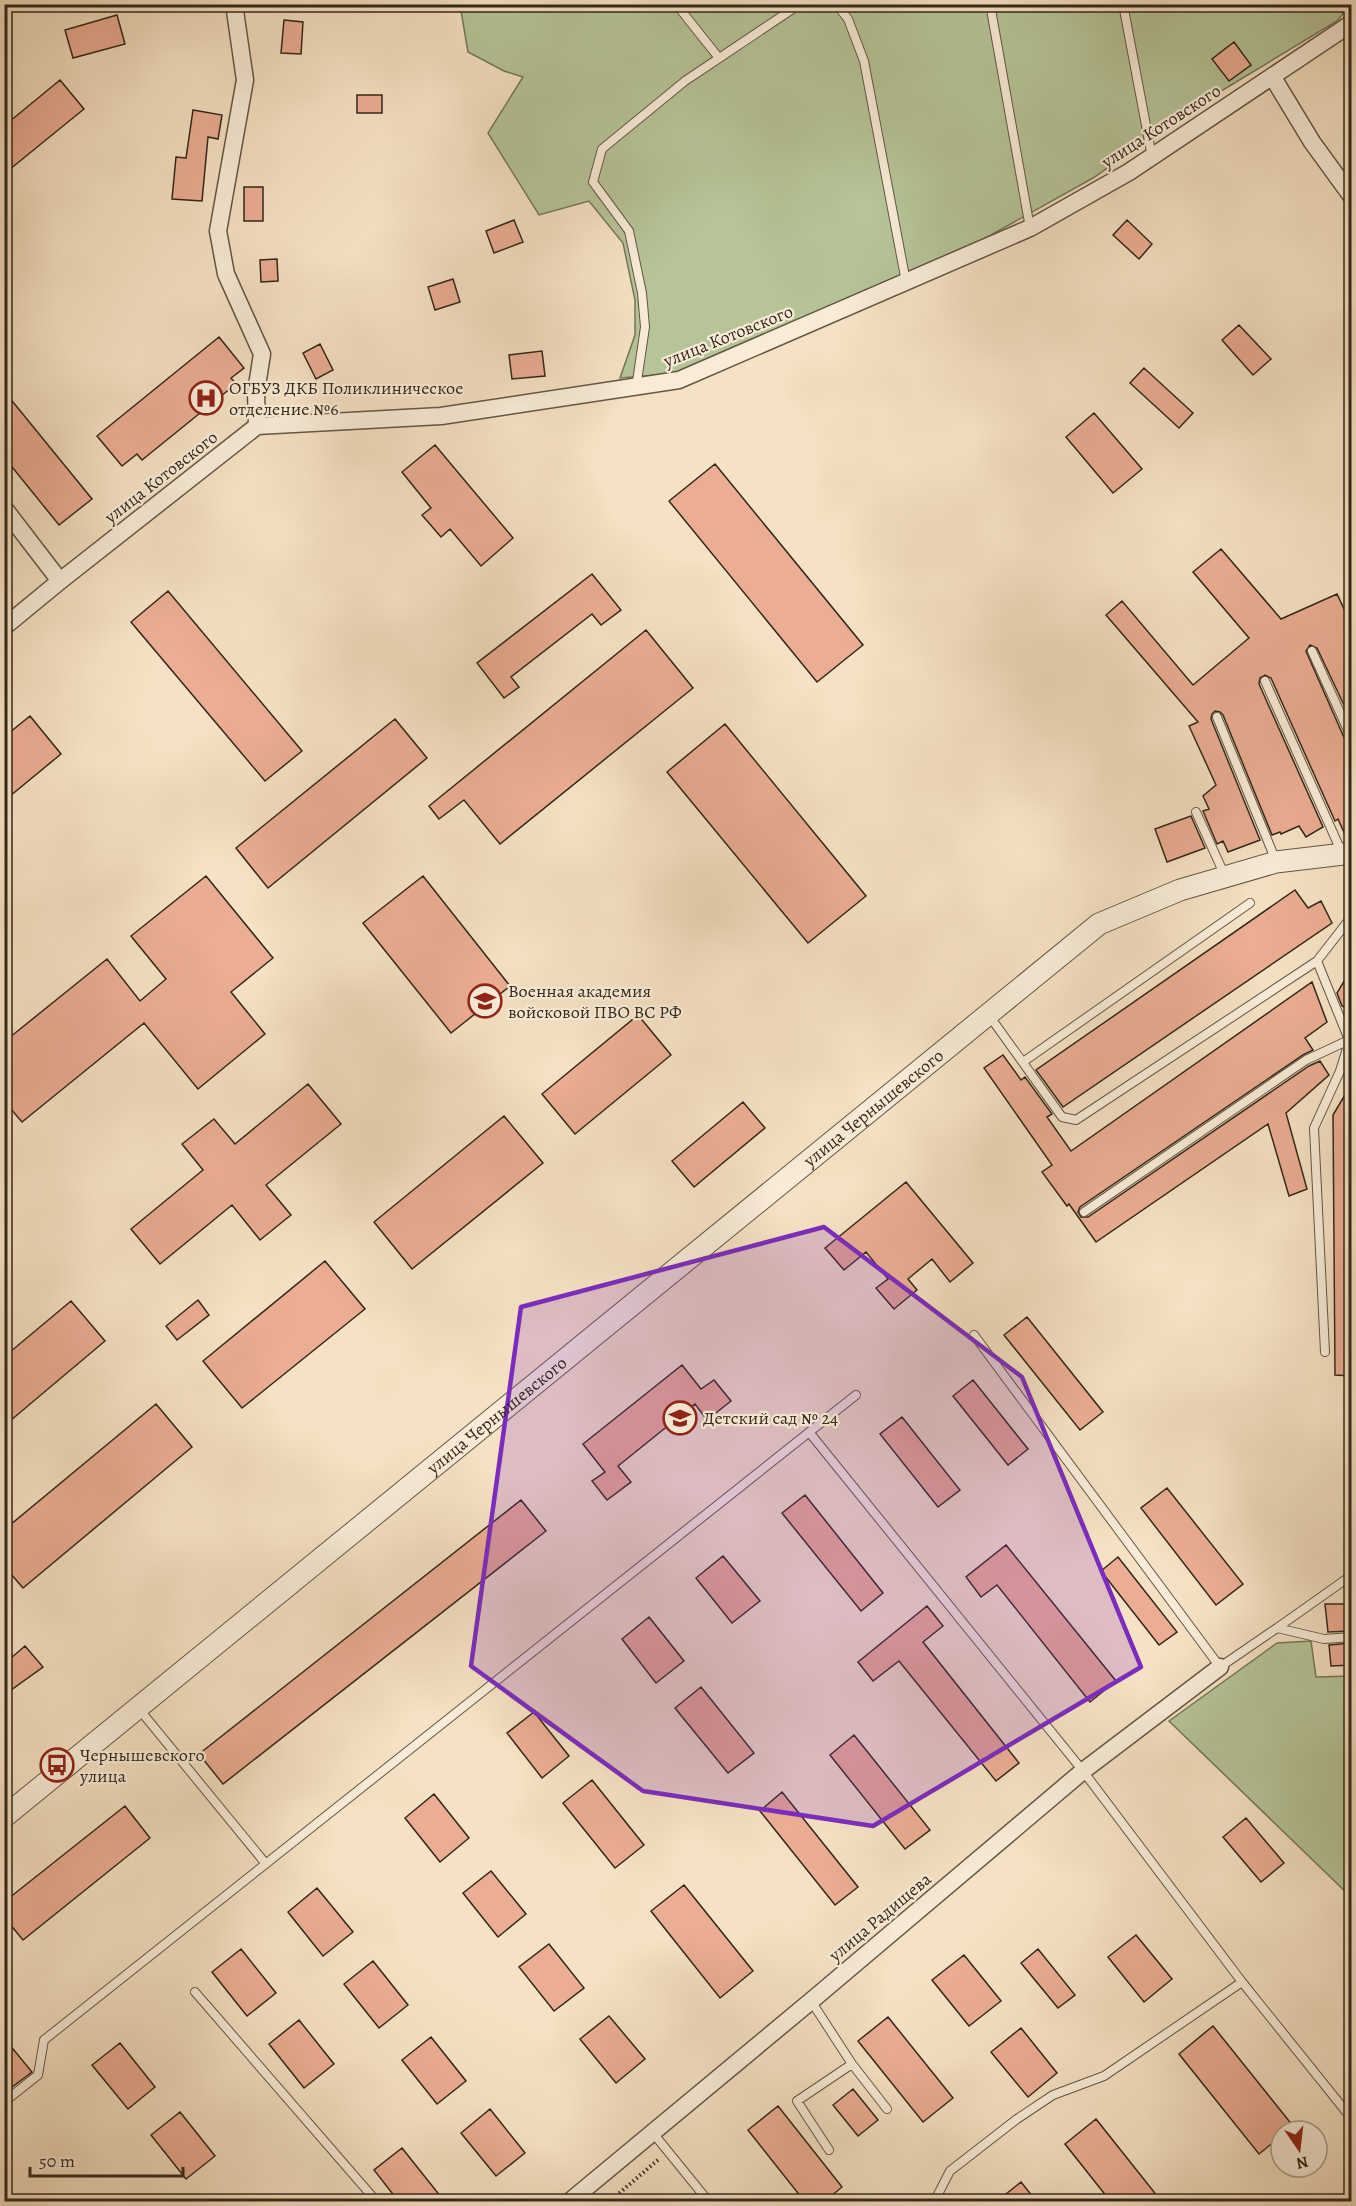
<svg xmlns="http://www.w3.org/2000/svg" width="1356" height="2206" font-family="Alegreya,serif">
  <rect width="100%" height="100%" fill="#f5e1c3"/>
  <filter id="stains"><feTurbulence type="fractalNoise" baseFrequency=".00333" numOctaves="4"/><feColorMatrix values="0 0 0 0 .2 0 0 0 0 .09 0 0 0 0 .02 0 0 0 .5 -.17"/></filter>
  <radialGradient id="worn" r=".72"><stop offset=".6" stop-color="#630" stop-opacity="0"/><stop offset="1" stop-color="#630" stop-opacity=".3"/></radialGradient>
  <!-- green -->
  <path fill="#b6c498" stroke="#74765a" stroke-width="1.5" d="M1351 4 1337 21 1198 105 1093 178 982 240 677 373 620 378 635 335V300L623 243 589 201 539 215 488 133 523 77 504 71 468 52 460 5Z
    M1311 1641 1316 1677 1351 1676V1897L1169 1721 1277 1643Z"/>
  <!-- building -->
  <path fill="#ebad93" stroke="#33271b" stroke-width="1.5" d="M117 15 125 44 73 58 65 30Z
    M284 20 303 22 301 54 281 53Z
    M1234 42 1251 65 1229 81 1212 59Z
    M60 80 84 109 4 174V126Z
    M357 95H382V113H357Z
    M193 110 222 115 218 139 208 137 202 201 172 199 176 157 186 158Z
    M244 187H263V221H244Z
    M514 220 523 242 494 253 486 231Z
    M1127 220 1152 244 1139 259 1113 235Z
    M277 259 278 281 261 282 260 260Z
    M453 279 460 302 435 310 428 287Z
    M1239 325 1271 359 1253 375 1222 340Z
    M219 337 244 368 231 378 236 384 142 460 137 454 122 466 97 436Z
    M320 344 333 370 316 379 303 353Z
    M542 351 545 376 512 379 509 355Z
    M1144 368 1193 413 1179 428 1130 383Z
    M4 391 92 499 59 525 4 457Z
    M1094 413 1142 469 1113 493 1066 437Z
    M435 445 513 538 481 566 450 529 441 537 422 515 431 508 402 472Z
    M715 464 863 645 817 682 669 501Z
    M1221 549 1281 619 1337 594 1352 626V722L1317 648 1310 645 1306 651 1346 742 1352 745V840L1348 841 1338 819 1335 821 1271 678 1265 675 1260 678 1259 684 1323 827 1306 837 1299 826 1281 834 1280 832 1272 835 1223 715 1220 712 1215 711 1212 714 1211 719 1260 840 1228 852 1223 841 1217 844 1203 811 1209 809 1203 796 1216 785 1189 726 1198 722 1106 615 1122 601 1193 685 1249 638 1193 572Z
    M592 574 621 610 601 625 592 614 511 677 519 687 504 698 477 663Z
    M168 591 302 751 265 781 131 622Z
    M646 630 693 688 500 844 464 800 439 819 429 806Z
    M30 716 61 754 4 801V737Z
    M395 719 427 758 268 888 236 848Z
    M725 724 866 896 808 943 667 772Z
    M1191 816 1205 848 1167 862 1155 829Z
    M206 876 273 958 231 992 265 1034 198 1089 144 1023 22 1122 4 1101V1042L107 959 140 1001 166 979 131 936Z
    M423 876 510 986 451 1033 363 923Z
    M1295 890 1308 908 1321 901 1332 923 1063 1107 1036 1070Z
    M1352 968V1011L1342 1006 1337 993Z
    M1312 982 1327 1022 1305 1038 1313 1050 1303 1055 1080 1207 1078 1212 1081 1217H1088L1309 1066 1320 1061 1329 1075 1286 1113 1307 1189 1289 1196 1268 1124 1096 1242 1069 1204 1067 1206 1042 1172 1052 1165 984 1068 1003 1055 1021 1080 1025 1077 1052 1114 1047 1117 1071 1151Z
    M638 1015 671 1055 575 1134 542 1094Z
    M1352 1083V1376L1335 1375 1333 1115Z
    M308 1084 341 1124 266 1185 291 1215 260 1240 232 1205 160 1264 131 1229 203 1170 182 1144 214 1119 235 1144Z
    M743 1102 765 1128 694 1187 672 1161Z
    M504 1116 543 1163 412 1269 374 1222Z
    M906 1182 973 1263 950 1282 932 1259 908 1279 917 1290 894 1309 876 1288 888 1279 866 1252 844 1270 825 1248Z
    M325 1261 365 1309 242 1408 203 1361Z
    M198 1300 209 1315 177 1340 166 1326Z
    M71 1301 105 1341 4 1426V1357Z
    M1027 1317 1103 1412 1080 1430 1004 1335Z
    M682 1365 701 1389 714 1380 731 1401 707 1420 695 1404 618 1466 631 1482 607 1500 592 1481 605 1472 583 1444Z
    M973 1380 1028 1449 1008 1465 953 1396Z
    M156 1404 192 1447 23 1588 4 1566V1530Z
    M902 1417 960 1490 938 1507 880 1434Z
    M1167 1488 1243 1584 1216 1605 1141 1508Z
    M805 1495 883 1593 861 1611 782 1513Z
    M521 1500 546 1531 223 1784 199 1754Z
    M1006 1545 1116 1681 1090 1702 997 1585 981 1597 966 1577Z
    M723 1556 760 1601 732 1623 696 1578Z
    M1118 1557 1177 1632 1159 1645 1101 1571Z
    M1325 1604H1352V1631L1328 1632Z
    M927 1606 943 1626 923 1642 1019 1763 996 1781 899 1661 873 1681 858 1662Z
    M649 1617 684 1661 656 1683 622 1639Z
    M1352 1643V1665L1331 1666 1329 1645Z
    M25 1646 43 1667 4 1695V1664Z
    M701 1687 754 1753 728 1773 675 1708Z
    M534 1712 569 1756 542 1778 507 1733Z
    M854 1735 930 1830 905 1849 830 1755Z
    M592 1780 644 1845 615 1868 563 1803Z
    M782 1792 858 1887 835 1905 760 1811Z
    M434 1794 469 1838 440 1862 405 1818Z
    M125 1806 150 1838 23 1940 4 1917V1902Z
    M1246 1818 1284 1863 1261 1882 1223 1837Z
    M491 1871 526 1914 498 1937 463 1893Z
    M684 1885 753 1971 720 1998 651 1911Z
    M317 1888 353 1932 323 1956 288 1912Z
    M1136 1935 1172 1979 1144 2002 1108 1957Z
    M549 1944 584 1988 554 2011 519 1967Z
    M241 1949 276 1993 247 2016 212 1972Z
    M1038 1949 1075 1995 1058 2008 1021 1963Z
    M964 1955 1001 2001 969 2026 932 1980Z
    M373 1961 408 2005 379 2028 344 1984Z
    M609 2016 645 2059 616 2083 580 2039Z
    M888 2017 953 2098 923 2122 858 2041Z
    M299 2020 334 2064 304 2088 269 2044Z
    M1213 2026 1293 2126 1287 2131H1281V2136L1259 2154 1179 2054Z
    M1021 2028 1057 2073 1028 2097 991 2052Z
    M431 2037 466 2081 437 2104 402 2060Z
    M4 2038 32 2072 4 2093Z
    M120 2043 155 2087 128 2109 92 2065Z
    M853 2089 878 2120 858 2136 833 2105Z
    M778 2106 842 2187 824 2202H805L748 2130Z
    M490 2109 525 2153 496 2176 461 2133Z
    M180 2112 215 2156 186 2179 151 2135Z
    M1096 2119 1162 2202H1111L1065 2144Z
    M402 2148 445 2202H399L374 2170Z
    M1021 2182 1037 2202H996Z"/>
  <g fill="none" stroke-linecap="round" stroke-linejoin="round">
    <!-- service casing -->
    <g stroke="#645645" stroke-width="10">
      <path id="service" d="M676 4 719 58
        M836 4 848 19 864 61 906 282
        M990 4 1030 228
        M1123 4 1152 157
        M636 388 645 327 642 293 629 231 593 182 602 149 685 81 800 4
        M1312 651 1352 739
        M1265 681 1342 853
        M1217 717 1276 861
        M1196 812 1225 876
        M988 1014 1062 1117 1076 1120 1317 961 1352 916
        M1023 1062 1250 903
        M1084 1212 1306 1060 1349 1040 1317 961
        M974 1335 1220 1667 1277 1628 1324 1639 1352 1637
        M1325 1352 1314 1128 1340 1071 1350 1039
        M809 1432 1083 1771 1242 1982 1352 2119
        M1277 1628 1352 1575
        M139 1709 266 1864
        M195 1992 371 2195 374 2202
        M811 2001 852 2064 887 2109
        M4 2102 38 2075 44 2040 856 1395
        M653 2133 709 2202
        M829 2150 797 2101 852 2064
        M934 2202 950 2171 1017 2119 1053 2095 1104 2076 1242 1982"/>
    </g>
    <!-- minor casing -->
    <g stroke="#645645" stroke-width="19">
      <path id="minor" d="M234 4 245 80 218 231 226 274 262 354 256 392 257 426
        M1272 76 1312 142 1352 197
        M4 508 60 581
        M4 627 60 581 257 426 441 416 679 380 1030 228 1129 172 1352 23
        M569 2202 811 2001 1083 1771 1220 1667"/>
    </g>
    <!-- tertiary casing -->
    <g stroke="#645645" stroke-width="23">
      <g id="tertiary">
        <path id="s1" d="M4 1817 1099 924 1180 890 1276 862 1352 853"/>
      </g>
    </g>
    <!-- path -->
    <path stroke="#33271b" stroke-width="4" stroke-dasharray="1.5 3" stroke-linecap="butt" d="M609 2202 659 2159"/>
    <!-- service -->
    <use href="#service" stroke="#f8ecd8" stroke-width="8"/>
    <!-- minor -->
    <use href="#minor" stroke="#f8ecd8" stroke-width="16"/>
    <!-- tertiary -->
    <use href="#tertiary" stroke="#f8ecd8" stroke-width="21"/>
  </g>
  <!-- marked area -->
  <path fill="#7b2cbf" fill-opacity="0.2" stroke="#7b2cbf" stroke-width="4.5" stroke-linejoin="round" d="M824 1227 1022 1377 1141 1667 873 1826 643 1791 471 1666 521 1307Z"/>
  <!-- icons -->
  <defs>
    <g id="hospital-ring" transform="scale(1.725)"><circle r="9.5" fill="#f8ecd8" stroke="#8f2418" stroke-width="1.5"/><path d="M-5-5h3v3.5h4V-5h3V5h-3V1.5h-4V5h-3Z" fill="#8f2418"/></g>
    <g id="university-ring" transform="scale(1.725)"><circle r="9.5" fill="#f8ecd8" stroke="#8f2418" stroke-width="1.5"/><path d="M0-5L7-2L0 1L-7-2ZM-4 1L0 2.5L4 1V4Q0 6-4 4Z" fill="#8f2418"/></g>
    <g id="school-ring" transform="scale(1.725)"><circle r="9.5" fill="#f8ecd8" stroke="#8f2418" stroke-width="1.5"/><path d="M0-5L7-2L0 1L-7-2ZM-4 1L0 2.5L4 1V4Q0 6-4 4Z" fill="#8f2418"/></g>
    <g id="bus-ring" transform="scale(1.725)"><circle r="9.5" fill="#f8ecd8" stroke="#8f2418" stroke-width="1.5"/><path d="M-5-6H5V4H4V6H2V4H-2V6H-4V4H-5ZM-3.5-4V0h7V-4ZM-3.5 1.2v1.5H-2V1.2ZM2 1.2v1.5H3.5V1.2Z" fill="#8f2418"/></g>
  </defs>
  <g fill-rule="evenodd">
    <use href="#hospital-ring" x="206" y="398"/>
    <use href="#university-ring" x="485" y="1001"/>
    <use href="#school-ring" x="680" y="1418"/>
    <use href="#bus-ring" x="57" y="1765"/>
  </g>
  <g text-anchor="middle" stroke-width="4.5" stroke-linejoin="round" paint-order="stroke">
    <!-- street labels -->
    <g font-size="18" fill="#33271b" stroke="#f8ecd8">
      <text transform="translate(1161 126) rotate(-33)" y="6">улица Котовского</text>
      <text transform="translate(728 336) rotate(-22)" y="6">улица Котовского</text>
      <text transform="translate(161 477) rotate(-38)" y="6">улица Котовского</text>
      <text dy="6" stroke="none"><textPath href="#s1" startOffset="1122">улица Чернышевского</textPath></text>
      <text dy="6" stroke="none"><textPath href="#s1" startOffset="636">улица Чернышевского</textPath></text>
      <text transform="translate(880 1917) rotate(-40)" y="6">улица Радищева</text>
    </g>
    <!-- poi labels -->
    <g font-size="18" fill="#33271b" stroke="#f8ecd8" text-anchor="start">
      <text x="229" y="394">ОГБУЗ ДКБ Поликлиническое<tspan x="229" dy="21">отделение №6</tspan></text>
      <text x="508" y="997">Военная академия<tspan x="508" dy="21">войсковой ПВО ВС РФ</tspan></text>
      <text x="703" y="1424">Детский сад № 24</text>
      <text x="80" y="1761">Чернышевского<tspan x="80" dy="21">улица</tspan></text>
    </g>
  </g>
  <!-- margin -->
  <rect width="1356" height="2206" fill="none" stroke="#f5e1c3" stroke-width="24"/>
  <rect x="6" y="6" width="1344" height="2194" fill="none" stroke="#33271b" stroke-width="3"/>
  <rect x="12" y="12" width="1332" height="2182" fill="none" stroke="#33271b" stroke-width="1.5"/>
  <!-- north arrow -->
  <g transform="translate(1299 2149) rotate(166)"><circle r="28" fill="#f8ecd8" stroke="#a99d8c" stroke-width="1.5"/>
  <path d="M0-4.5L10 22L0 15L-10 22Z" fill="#8f2418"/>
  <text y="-9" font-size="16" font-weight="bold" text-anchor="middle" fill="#33271b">N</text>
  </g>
  <!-- scale -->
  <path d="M30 2167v9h153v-9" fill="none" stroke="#33271b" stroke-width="3"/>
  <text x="39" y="2167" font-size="18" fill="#33271b" stroke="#f8ecd8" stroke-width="4.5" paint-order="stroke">50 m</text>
  <rect width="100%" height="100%" filter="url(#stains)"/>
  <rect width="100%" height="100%" fill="url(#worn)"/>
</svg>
